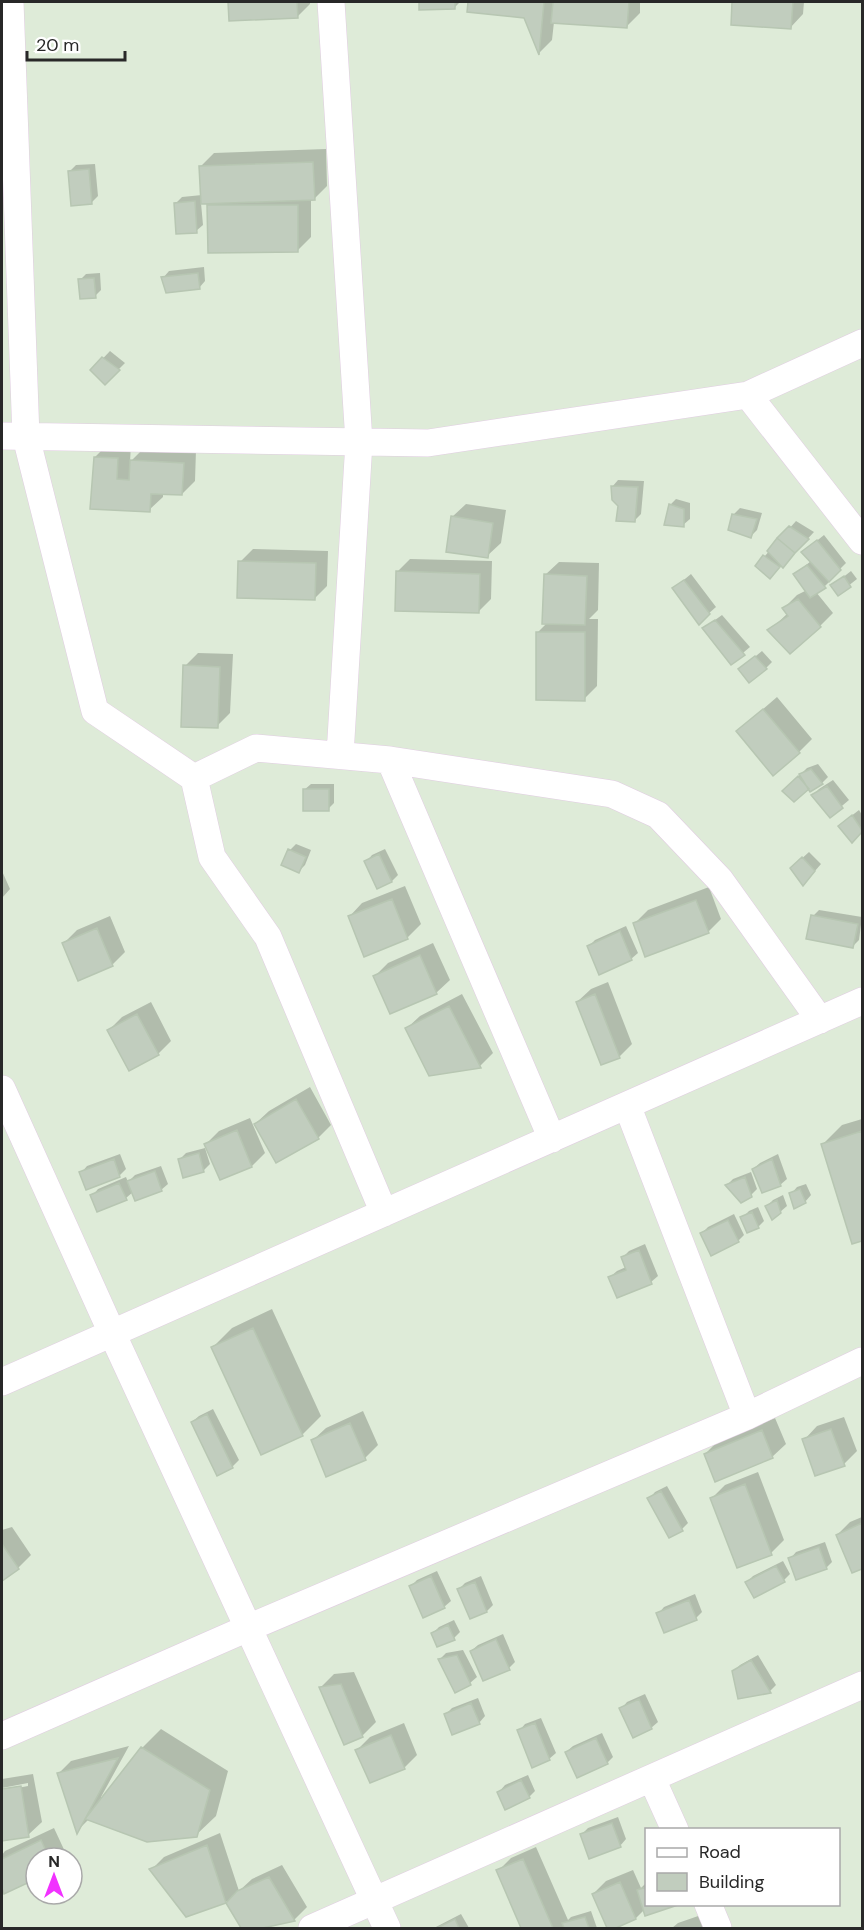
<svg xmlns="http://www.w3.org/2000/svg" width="864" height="1930" font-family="'DM Sans',sans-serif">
  <rect width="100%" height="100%" fill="#deebd8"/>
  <!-- shadow -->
  <path fill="#0003" d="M230 2H310V4L297 17 230 19Z
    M421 2H460L454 8H421Z
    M470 2H640V13L626 27 554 22 552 40 540 52 526 16 469 11Z
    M734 2H804L803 14 790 28 733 23Z
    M326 149 327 186 314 199H311V237L298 250 209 206 212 202 201 203 203 225 196 231 176 203 182 197 202 195 201 166 214 153Z
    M95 164 98 196 91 203 70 171 76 165Z
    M2 176H5L2 214Z
    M204 267 205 281 199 288 163 278 169 271Z
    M100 273 101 290 95 296 80 280 86 274Z
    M110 351 125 363 105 383 92 370Z
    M108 444 131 445 130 462 145 447 196 450 195 481 182 494 163 493V497L149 510 92 507 95 457Z
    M618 480 644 481 641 514 634 521 620 505 612 487Z
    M676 499 690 503V519L683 525 670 505Z
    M466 504 506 510 501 543 487 556 452 517Z
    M740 508 762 513 757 530 751 536 733 515Z
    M796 521 814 532 789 559 782 564 770 577 757 565Z
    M824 535 846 563 830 579 831 580 825 586 816 592 833 613 820 626 770 630 788 613 784 608 797 595 807 590 795 574 811 561 803 552Z
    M253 549 328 551 327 586 314 599 240 562Z
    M410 559 492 561 491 599 478 612 397 572Z
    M559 562 599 563 598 610 589 619H598L597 686 584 699 538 632 548 622 545 575Z
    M851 571 857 579 838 594 832 586Z
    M691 574 716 607 699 622 674 588Z
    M722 615 750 647 731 663 704 628Z
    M762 651 772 662 766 668 740 669Z
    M198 653 233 654 230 713 217 726 185 666Z
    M777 697 812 739 799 752 738 731Z
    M818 764 828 777 822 783 809 787 784 791 807 768Z
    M833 780 849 800 830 816 813 795 819 789Z
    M311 784H334V803L328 809 304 790Z
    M859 810 862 815V830L852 840 846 820Z
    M296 844 311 850 305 865 299 871 290 850Z
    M385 849 398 875 392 881 366 862 372 855Z
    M809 852 821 864 809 878 798 862Z
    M2 871 10 889 2 898Z
    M405 886 421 924 407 938 365 955 349 917 362 903Z
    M709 887 721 919 708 932 634 924 648 910Z
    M819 910 862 917 859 940 853 946 813 916Z
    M110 916 125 952 112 965 64 943 77 930Z
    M626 926 638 953 631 959 589 946 595 940Z
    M433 943 450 980 436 993 375 976 388 963Z
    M608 982 632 1044 619 1057 577 1002 591 989Z
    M462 994 493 1053 480 1066 406 1029 420 1016Z
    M151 1002 171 1041 158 1054 109 1030 122 1017Z
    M310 1087 331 1125 318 1138 255 1124 269 1111Z
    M250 1118 265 1153 252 1166 221 1178 206 1144 219 1131Z
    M862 1119V1240L853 1242 823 1144 842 1125Z
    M205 1148 210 1164 204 1170 184 1176 180 1159 186 1153Z
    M120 1154 126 1169 120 1175 86 1188 81 1173 87 1166Z
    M778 1154 787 1179 780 1185 753 1169 760 1163Z
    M161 1166 168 1184 161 1190 133 1192 126 1198 92 1196 98 1189 126 1177 128 1182 135 1175Z
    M751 1172 757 1189 751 1195 727 1185 733 1179Z
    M806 1184 811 1195 805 1202 791 1194 797 1187Z
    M783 1195 787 1206 780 1212 767 1206 773 1200Z
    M758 1207 764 1221 758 1227 742 1218 749 1211Z
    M734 1214 744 1235 738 1241 702 1233 708 1227Z
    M645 1244 658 1276 651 1282 618 1296 610 1277 617 1271 626 1267 622 1258 629 1251Z
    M272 1309 321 1416 302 1435 213 1347 232 1328Z
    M213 1409 239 1460 233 1466 218 1474 192 1422 199 1416Z
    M363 1411 378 1445 365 1458 312 1441 326 1428Z
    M844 1417 857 1451 844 1464 804 1440 817 1426Z
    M775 1418 786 1444 772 1457 705 1454 718 1441Z
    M758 1472 784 1540 771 1553 712 1498 725 1485Z
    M667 1486 688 1523 682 1529 649 1499 655 1492Z
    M862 1517V1568L853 1572 837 1535 850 1522Z
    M12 1527 31 1555 18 1568 2 1579V1530Z
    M825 1542 832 1562 826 1568 790 1559 796 1552Z
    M783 1561 790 1574 784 1580 747 1582 753 1576Z
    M437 1571 451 1601 444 1607 411 1586 417 1580Z
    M481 1576 493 1605 487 1611 470 1617 459 1589 465 1583Z
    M695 1594 702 1612 696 1618 658 1614 664 1607Z
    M454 1620 460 1632 454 1638 433 1633 439 1627Z
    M503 1634 515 1662 509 1668 471 1651 478 1645Z
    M463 1650 477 1677 470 1683 440 1659 446 1653Z
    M758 1655 776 1685 770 1691 734 1671 740 1665Z
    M354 1672 376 1722 363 1735 345 1743 321 1687 334 1674Z
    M645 1694 658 1722 651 1728 621 1709 627 1702Z
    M478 1698 485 1716 479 1723 445 1715 452 1708Z
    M541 1718 556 1753 549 1759 519 1731 525 1724Z
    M404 1723 417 1755 404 1768 357 1750 370 1737Z
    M161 1729 228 1771 216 1816 196 1835 89 1819 77 1831 58 1774 71 1761 129 1746 101 1797 103 1798 142 1748Z
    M602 1733 613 1757 607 1763 566 1752 573 1746Z
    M33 1774 42 1822 28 1835 2 1840V1791L28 1786V1783L2 1788V1779Z
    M528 1775 535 1791 529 1797 499 1792 505 1785Z
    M618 1817 626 1839 620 1846 582 1834 588 1828Z
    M54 1828 67 1856 65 1858H36V1878L5 1892 2 1885V1855L5 1851Z
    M220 1833 239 1891 252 1879 282 1865 307 1907 294 1920 255 1928H242L227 1901 186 1915 151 1870 164 1857Z
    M536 1847 568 1920 571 1917 591 1911 597 1928H523L498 1871 511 1858Z
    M633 1870 641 1888 646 1883V1904H675L646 1914 645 1909 636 1918 609 1928 593 1894 606 1881Z
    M461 1914 469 1928H434Z
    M704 1914 709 1928H672L678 1923Z"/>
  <!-- building -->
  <path fill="#c1cdbe" stroke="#b7c6b2" stroke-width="1.5" d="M228 2H297L298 18 229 21Z
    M419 2H455V9L419 10Z
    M468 2H544L539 55 524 18 467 12Z
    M553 2H629L627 28 551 23Z
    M732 2H793L791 29 731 25Z
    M313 162 315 200 201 204 199 166Z
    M89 169 92 204 71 206 68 171Z
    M195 201 197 233 176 234 174 203Z
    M207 205H298V252L208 253Z
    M198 273 200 289 166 293 161 277Z
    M94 278 96 298 80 299 78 279Z
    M102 357 120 370 105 385 90 370Z
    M94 457 118 458 117 479 129 480 130 460 184 463 182 495 151 494 150 512 90 509Z
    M611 486 638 487 635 522 616 521 618 506 612 500Z
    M669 504 684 509V527L664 525Z
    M732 514 757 519 751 538 728 530Z
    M451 516 493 523 488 558 446 552Z
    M789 526 809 539 795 553 777 538Z
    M777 538 795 553 783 568 767 551Z
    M817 540 841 570 829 582 801 552Z
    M763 555 780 567 770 579 755 566Z
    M238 561 316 563 315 600 237 598Z
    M807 565 826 588 810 598 793 574Z
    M396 571 480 574 479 613 395 611Z
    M544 574 587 576 585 625 542 624Z
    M844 576 851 587 838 596 830 585Z
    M684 580 710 614 699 625 672 588Z
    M798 599 821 627 790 654 767 630 788 616 782 608Z
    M715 620 745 655 731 665 702 628Z
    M536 632H585V701L536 700Z
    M755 656 767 669 749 683 738 669Z
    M183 665 220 667 218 728 181 727Z
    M763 709 800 753 773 776 736 731Z
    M811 769 823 784 810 792 799 774Z
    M798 776 809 789 794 802 782 791Z
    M827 786 843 808 830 818 811 795Z
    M303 789H329V811H303Z
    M852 815 862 830V832L852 843 838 826Z
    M288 849 306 857 299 873 281 865Z
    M379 854 392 882 377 889 364 861Z
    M802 857 815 871 803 886 790 868Z
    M392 899 408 939 364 957 348 916Z
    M696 900 709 933 645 957 633 923Z
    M811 915 858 924 853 948 806 939Z
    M97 928 113 966 78 981 62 943Z
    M620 931 632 960 599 975 587 946Z
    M420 955 437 994 390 1014 373 976Z
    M595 994 620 1058 601 1065 576 1002Z
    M449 1006 481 1068 429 1076 405 1028Z
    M137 1014 159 1055 129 1071 107 1030Z
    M296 1099 319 1139 276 1163 254 1124Z
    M237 1130 252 1167 220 1180 204 1144Z
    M862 1131V1241L852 1244 821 1144Z
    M199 1153 204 1172 183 1178 178 1159Z
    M114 1159 120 1177 86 1190 79 1172Z
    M772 1159 781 1186 762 1193 752 1169Z
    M155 1171 162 1191 135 1201 127 1181Z
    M745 1177 752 1197 741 1203 725 1185Z
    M119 1183 127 1200 97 1212 90 1195Z
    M800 1189 806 1203 794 1209 789 1193Z
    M777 1200 781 1213 772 1220 765 1206Z
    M752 1212 759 1228 747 1233 740 1217Z
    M728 1220 739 1242 711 1256 700 1233Z
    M639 1250 652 1284 617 1298 608 1277 626 1270 621 1257Z
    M253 1328 303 1436 261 1455 211 1347Z
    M207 1414 233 1468 217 1476 191 1422Z
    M350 1423 366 1460 326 1477 311 1440Z
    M831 1429 845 1466 815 1476 802 1439Z
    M762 1430 773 1458 715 1482 704 1454Z
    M745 1484 772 1555 737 1568 710 1498Z
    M661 1491 683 1531 669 1538 647 1498Z
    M862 1523V1569L852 1573 836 1535Z
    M2 1544 19 1569 2 1581Z
    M819 1547 827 1569 796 1580 788 1558Z
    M776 1566 785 1582 754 1598 745 1582Z
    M431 1576 445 1608 423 1618 409 1586Z
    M475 1582 487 1612 470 1619 457 1589Z
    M689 1600 697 1620 664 1633 656 1613Z
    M448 1625 455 1640 437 1647 431 1633Z
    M496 1639 510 1670 483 1681 470 1651Z
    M457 1655 471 1685 455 1693 438 1659Z
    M751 1660 771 1693 738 1699 732 1671Z
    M341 1684 363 1737 344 1745 319 1687Z
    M639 1699 652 1729 633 1738 619 1708Z
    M471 1703 480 1724 452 1735 444 1714Z
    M535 1723 550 1760 532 1768 517 1730Z
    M391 1735 405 1769 370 1783 355 1750Z
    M596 1738 608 1764 577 1778 565 1752Z
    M141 1747 210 1790 197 1837 147 1842 85 1819Z
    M118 1758 85 1819 77 1834 57 1773Z
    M521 1780 530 1798 505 1810 497 1792Z
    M21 1786 29 1837 2 1841V1789Z
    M612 1823 621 1847 589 1859 580 1834Z
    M41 1840 49 1858H36V1879L4 1894 2 1888V1859Z
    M207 1845 226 1903 186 1917 149 1869Z
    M523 1859 553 1928H521L496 1870Z
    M269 1877 295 1921 263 1928H241L226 1903 237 1891Z
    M620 1882 636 1919 616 1928H607L592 1894Z
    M646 1887V1904L678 1905 645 1916 637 1890Z
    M585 1917 589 1928H564L562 1923Z
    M455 1919 459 1928H437Z"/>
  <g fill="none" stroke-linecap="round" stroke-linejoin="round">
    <!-- minor casing -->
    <g stroke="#e1cde2" stroke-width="28">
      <path id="minor" d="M10 2 26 437 95 711 194 778 212 857 268 937 384 1213
        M331 2 359 442 340 755
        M748 395 862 343
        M2 436 428 443 748 395 862 541
        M390 760 612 794 658 815 720 880 820 1020
        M194 778 256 748 390 760 552 1139
        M2 1089 112 1333 387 1928
        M627 1105 747 1416
        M2 1382 862 1001
        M2 1736 248 1628 747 1416 862 1361
        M652 1779 675 1830
        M708 1904 718 1928
        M312 1928 862 1685"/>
    </g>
    <!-- minor -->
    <use href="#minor" stroke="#fff" stroke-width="27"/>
  </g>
  <!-- border -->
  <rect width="864" height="1930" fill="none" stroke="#282828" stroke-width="6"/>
  <!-- legend -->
  <rect x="645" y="1828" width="195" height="78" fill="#ffffff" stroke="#a9a9a9" stroke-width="1.5"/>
  <rect x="657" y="1848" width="30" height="9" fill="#ffffff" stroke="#a9a9a9" stroke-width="1.5"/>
  <text x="699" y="1858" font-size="18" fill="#282828">Road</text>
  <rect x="657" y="1873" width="30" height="18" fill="#c1cdbe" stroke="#a9a9a9" stroke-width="1.5"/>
  <text x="699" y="1888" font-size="18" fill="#282828">Building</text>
  <!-- north arrow -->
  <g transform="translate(54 1876)"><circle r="28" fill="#ffffff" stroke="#a9a9a9" stroke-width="1.5"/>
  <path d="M0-4.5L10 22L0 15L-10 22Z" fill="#f131ff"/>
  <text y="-9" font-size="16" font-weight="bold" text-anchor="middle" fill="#282828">N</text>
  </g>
  <!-- scale -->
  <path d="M27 51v9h98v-9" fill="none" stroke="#282828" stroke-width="3"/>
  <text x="36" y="51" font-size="18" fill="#282828" stroke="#ffffff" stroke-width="4.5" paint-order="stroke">20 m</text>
</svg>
